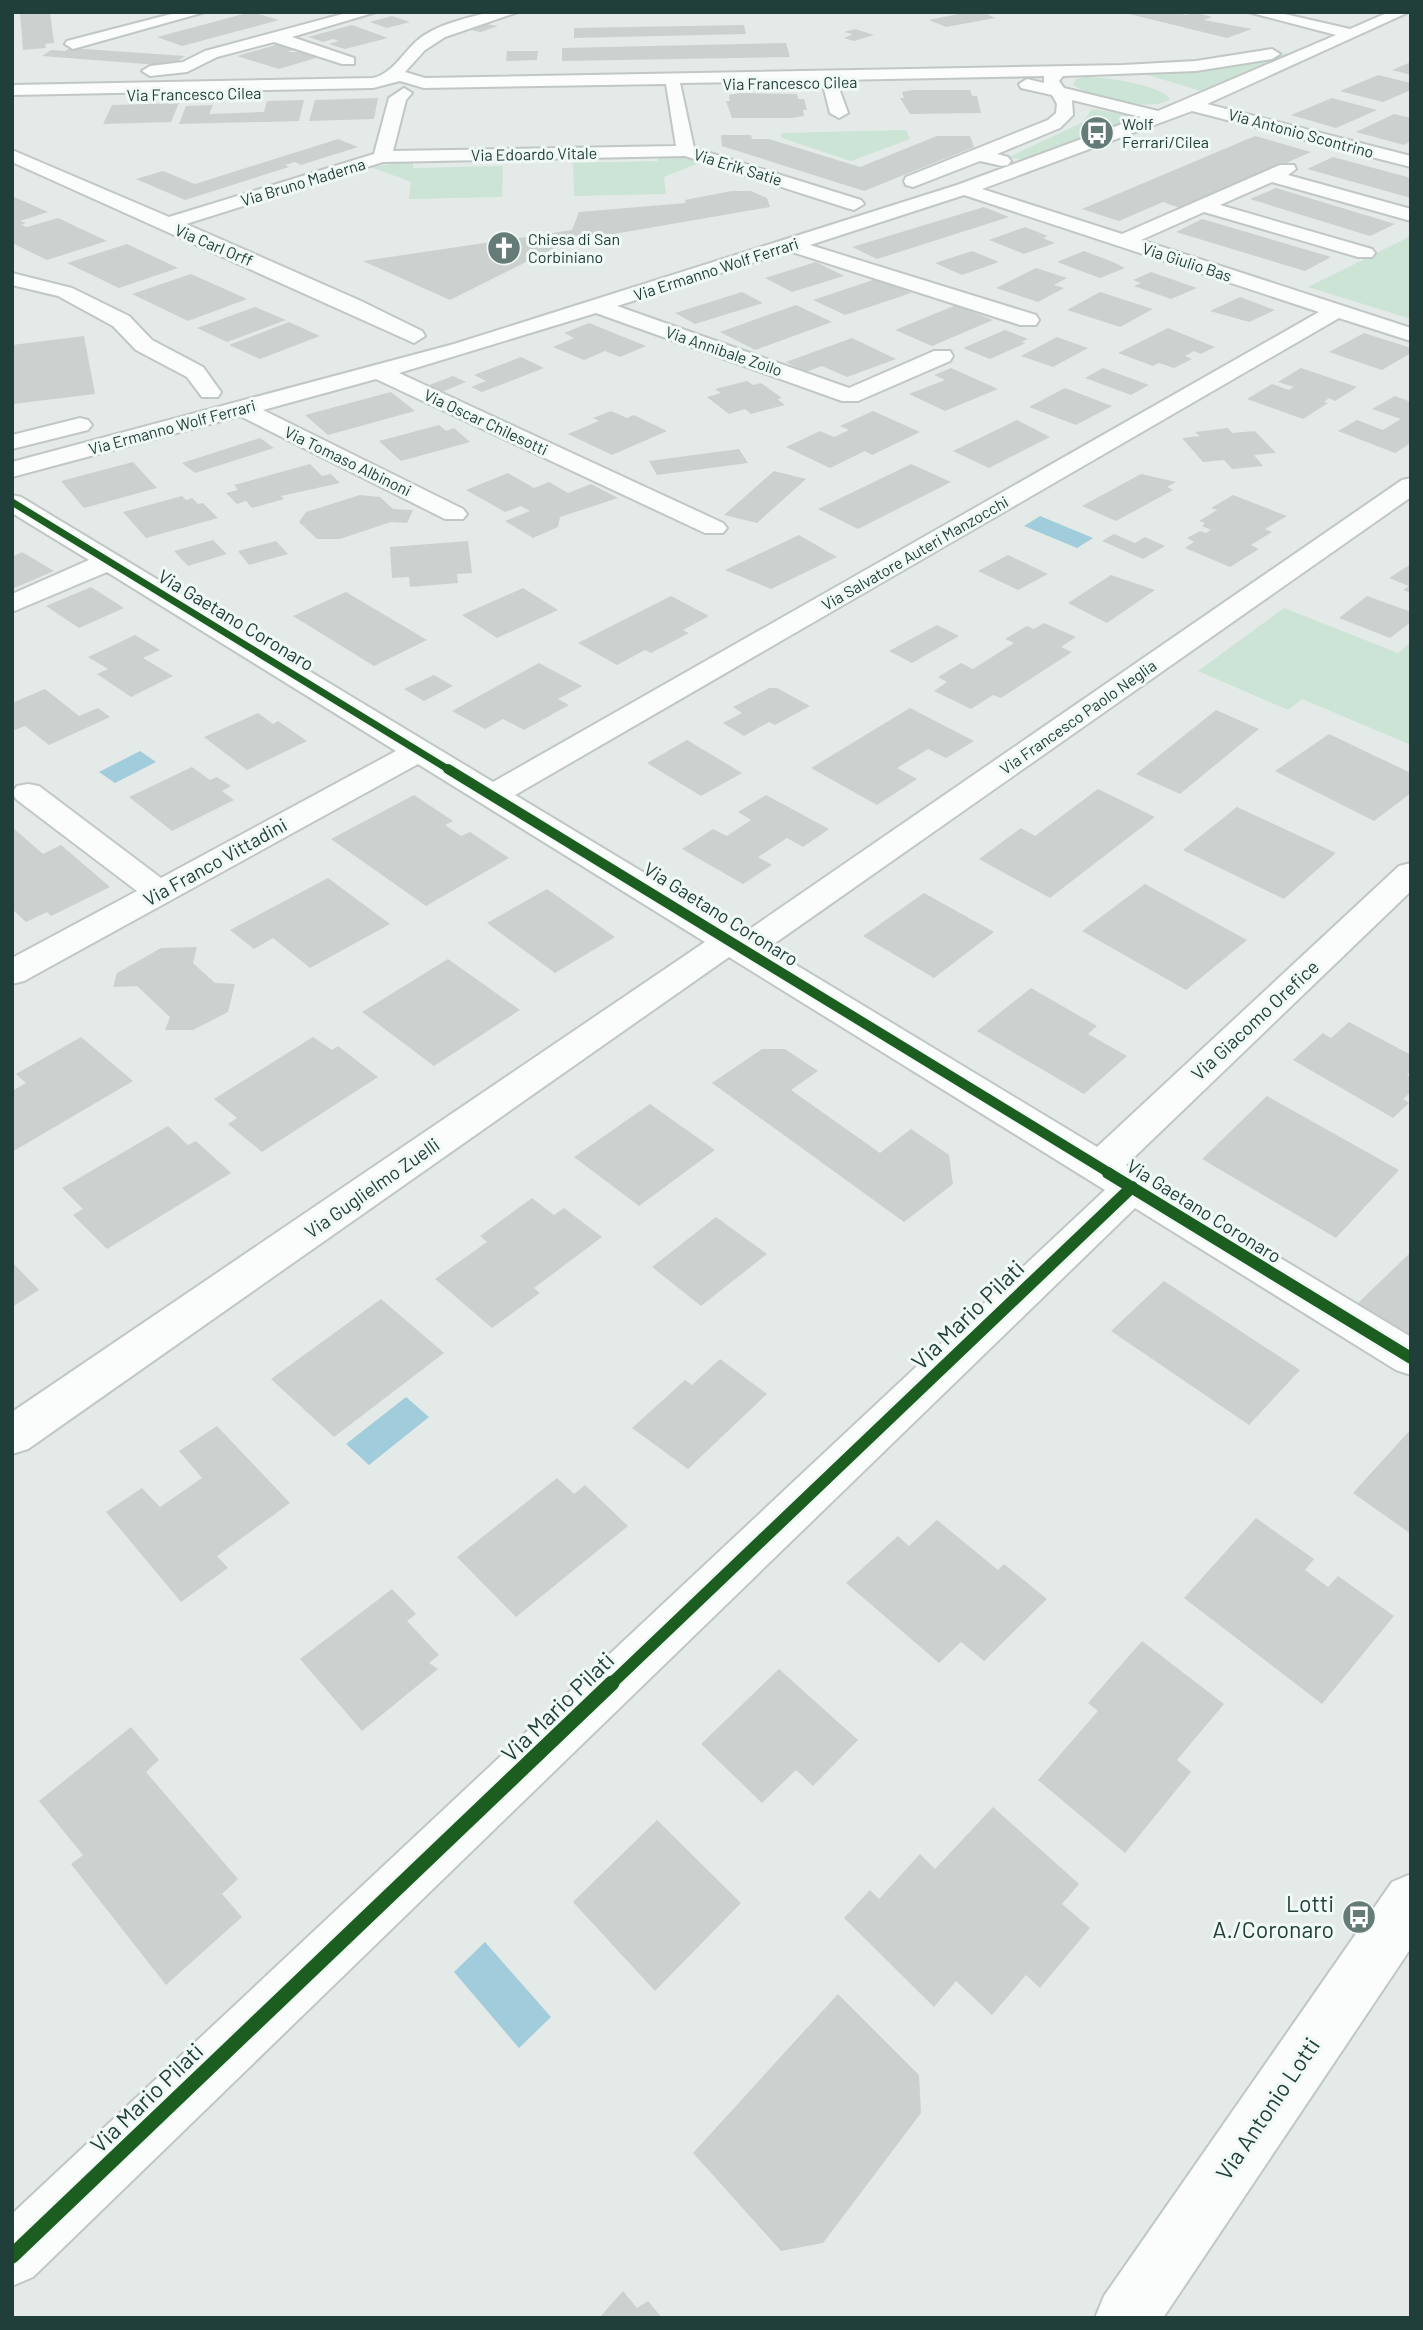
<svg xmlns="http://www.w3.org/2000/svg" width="1423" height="2330" font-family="Barlow,sans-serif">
  <rect width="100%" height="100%" fill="#e4eae8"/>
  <!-- green -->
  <path fill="#cce4d6" d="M1298 52 1208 93 1141 73V72Z
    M1084 77C1102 76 1162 85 1170 99 1154 113 1090 97 1073 85L1076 79Z
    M1092 109 1140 117 1023 159 1007 158 1083 122Z
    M906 130 910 139 851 161 782 138 781 133Z
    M658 154 680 155 702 162 664 177 666 194 574 196 573 163 658 161Z
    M413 161V168L503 166 502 197 409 199 411 182 371 167Z
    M1411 236V319L1308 287Z
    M1284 608 1398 653 1411 642V745L1302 699 1288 710 1198 671Z"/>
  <!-- water -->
  <path fill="#a1ccdb" d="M1040 516 1093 538 1077 548 1024 526Z
    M140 751 156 762 115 783 99 772Z
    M406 1397 429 1417 369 1465 346 1444Z
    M485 1942 551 2017 519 2048 454 1972Z"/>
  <!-- building -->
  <path fill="#cbd1cf" d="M20 12H50L54 43 45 44 46 48 23 50Z
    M251 12 279 20 182 46 157 37Z
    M968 12H983L995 18 946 27 929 20Z
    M1174 12 1186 15 1194 12 1212 17 1204 20 1252 29 1227 38 1125 13Z
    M392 16 410 22 387 28 370 22Z
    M486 24 498 26 481 32 470 30Z
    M352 25 388 38 345 49 329 44 339 41 333 39 323 42 308 37Z
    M744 25 746 34 574 38V28Z
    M855 29 874 35 854 41 844 38 853 34 844 32Z
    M786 43 790 57 562 61V48Z
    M279 44 297 49 287 52H302L319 57 279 69 237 56Z
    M70 48 185 56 171 66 42 56 51 50 65 51Z
    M507 51H538L537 60 506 61Z
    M1411 62V75L1392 70Z
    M1378 75 1411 83V90L1383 102 1340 91Z
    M913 90H970L972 96H977L981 113 910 114 900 98H904L902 92Z
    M740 93 797 94 798 99H804L807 110H803L804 116 791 118H732L726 101H730L729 95Z
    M378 98 374 119 309 121 315 100Z
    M1332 98 1377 110 1336 128 1291 115Z
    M304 100 299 121 179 124 186 106 213 105 209 114 264 112 267 101Z
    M179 103 171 122 103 124 112 105Z
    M1394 114 1411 118V141L1404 145 1356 132Z
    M721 135H751L752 139H769L860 167 937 136H970L974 147 864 191 722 146Z
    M1255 136 1311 152 1183 209 1163 202 1119 221 1082 209Z
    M338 139 358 147 301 165 295 162 285 165 289 167 185 200 136 179 163 171 195 184Z
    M1333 157 1411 178V198L1307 169Z
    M1276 188 1395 224 1370 236 1250 199Z
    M731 191H751L767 198 770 207 614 234H582L450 300 363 261 572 230 579 212 686 203 685 200Z
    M12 196 48 212 20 221 26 223 21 225 27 227 58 218 107 241 47 260 12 243Z
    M984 207 1009 217 877 259 852 247Z
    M1202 219 1331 257 1305 271 1176 232Z
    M1025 227 1048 236 1043 238 1055 243 1024 254 989 240Z
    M127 244 178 268 119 288 67 263Z
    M972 251 999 262 962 275 935 263Z
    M1084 251 1113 262 1125 268 1100 278 1057 262Z
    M816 262 844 276 792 292 765 278Z
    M1036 268 1067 278 1054 285 1064 288 1038 302 996 288Z
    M1151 272 1197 288 1171 299 1134 286 1141 283 1133 280Z
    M191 274 247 299 188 321 132 294Z
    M879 278 911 293 845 315 813 300Z
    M742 292 763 303 695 324 675 313Z
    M1100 292 1153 309 1120 327 1067 310Z
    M1240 297 1275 310 1249 322 1210 311Z
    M796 305 832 322 755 350 720 332Z
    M956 305 993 320 932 346 895 330Z
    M255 307 286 320 227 342 197 328Z
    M289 322 320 336 260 359 229 345Z
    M589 323 646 346 620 357 605 351 584 360 553 347 574 338 564 333Z
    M1168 328 1215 347 1201 354 1194 351 1185 356 1192 359 1174 368 1159 363 1153 366 1118 353Z
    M1005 330 1028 339 1021 342 1026 343 990 359 963 348Z
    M1364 333 1411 348V353L1382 370 1329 352Z
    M84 336 95 394 13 404 12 345Z
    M1057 337 1088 348 1053 367 1021 356Z
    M852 338 896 359 847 377 822 366 806 372 786 362Z
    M521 357 544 368 482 392 471 387 486 381 474 375Z
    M951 368 998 389 945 411 909 394 945 380 934 375Z
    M1103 368 1149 385 1131 395 1085 378Z
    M1301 368 1357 387 1335 401 1329 398 1324 402 1328 403 1303 419 1247 399 1272 384 1289 390 1294 387 1278 382Z
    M453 376 466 382 442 392 429 385Z
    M747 381 753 385 761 383 782 398 777 399 785 405 751 414 745 409 729 414 707 397 721 393 715 389Z
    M1065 388 1112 406 1076 425 1029 407Z
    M391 392 415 411 328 435 305 415Z
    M1395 396 1411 402V443L1395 453 1338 431 1357 420 1383 430 1401 419 1372 409Z
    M611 411 627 418 634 415 667 431 612 455 568 434 599 421 593 418Z
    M873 411 920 432 872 455 865 451 830 468 786 447 820 431 834 437 849 430 840 426Z
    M1017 420 1050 437 989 468 953 451Z
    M439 425 446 431 454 428 470 442 401 461 379 441Z
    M1228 428 1232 433 1255 431 1276 453 1254 455 1263 466 1232 469 1224 460 1203 462 1182 438 1200 436 1195 432Z
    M260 438 274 448 195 473 182 463Z
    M739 449 748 463 657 475 649 461Z
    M133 462 157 488 84 508 61 481Z
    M310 464 322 476 331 474 340 483 281 496 284 499 252 508 246 501 237 504 226 493 238 490 234 485Z
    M911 464 951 482 858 529 818 509Z
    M774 471 806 479 757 523 724 515Z
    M508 473 534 488 549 482 568 493 591 484 618 498 560 517 558 527 533 538 505 521 530 511 521 506 505 512 466 490Z
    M1141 474 1176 482 1167 487 1173 490 1116 521 1082 506Z
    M360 495 380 497 393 509 413 510 407 523 391 522 340 539H317L299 522 306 512Z
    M1233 495 1287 516 1265 529 1272 532 1251 545 1259 549 1230 567 1185 548 1194 542 1187 538 1200 531 1206 533 1211 530 1202 526 1205 523 1199 521 1217 510 1211 508Z
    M182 496 186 500 192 498 198 504 203 503 218 518 146 538 123 512Z
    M1114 534 1135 543 1145 537 1165 546 1143 559 1102 541Z
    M799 535 837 557 771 589 725 570Z
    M213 540 227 554 188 566 174 551Z
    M276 541 288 554 249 565 238 551Z
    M468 541 472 573 457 574 458 583 410 587 409 577 392 578 390 547Z
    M22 552 54 571 12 589V557Z
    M1008 555 1048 574 1018 590 978 571Z
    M1411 564V593L1403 590 1409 586 1389 578Z
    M1111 575 1155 590 1107 623 1068 603Z
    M91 587 124 608 79 628 46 606Z
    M523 588 558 610 497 638 462 615Z
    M346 592 427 640 374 666 293 616Z
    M671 596 709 616 683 630 689 633 651 653 645 650 617 665 578 643Z
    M1367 596 1411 612V622L1390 638 1339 618Z
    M1044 623 1076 637 1061 647 1072 652 1001 698 993 695 971 709 934 691 947 682 938 677 961 663 973 669 1014 643 1005 639 1027 626 1034 629Z
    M937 625 959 636 912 663 889 651Z
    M135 635 160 650 143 658 173 676 131 697 97 674 108 669 88 657Z
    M539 663 582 686 558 699 569 705 524 730 503 719 485 729 452 711Z
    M434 675 453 686 424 701 404 689Z
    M769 688H777L810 706 775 725 769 722 744 736 723 723 742 713 733 707Z
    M45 689 79 716 98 708 110 717 49 745 25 726 12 731V703Z
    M910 708 974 741 946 758 928 749 897 768 917 779 877 805 811 768Z
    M1216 710 1259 729 1180 794 1136 774Z
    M258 713 273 724 278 721 307 741 247 770 204 737Z
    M1329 734 1411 773V793L1374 821 1275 771Z
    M687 740 742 773 701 796 647 763Z
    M192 767 210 780 217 777 231 786 222 791 234 800 172 831 129 797Z
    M1098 789 1155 817 1050 898 979 859 1021 828 1035 836Z
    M414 795 453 821 445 825 461 836 470 832 509 858 426 906 331 839Z
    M766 795 829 829 803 847 787 838 758 857 772 865 743 884 682 849 713 829 727 836 751 820 738 812Z
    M1237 807 1336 853 1284 899 1183 850Z
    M12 827 43 854 61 845 110 887 51 916 47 912 26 922 12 909Z
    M328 878 390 924 310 968 273 938 254 949 230 930Z
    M1145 884 1247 940 1186 990 1082 931Z
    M547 889 615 937 555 973 487 923Z
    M924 893 994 932 934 978 863 936Z
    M197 947 193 963 215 983 235 984 228 1012 193 1030H165L170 1017 137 986 113 987 117 973 161 948Z
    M448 959 520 1010 434 1066 362 1012Z
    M1031 988 1097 1026 1088 1034 1127 1056 1084 1094 977 1031Z
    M1349 1022 1411 1055V1071L1407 1075 1411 1077V1092L1403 1099 1409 1103 1393 1118 1293 1060 1323 1033 1331 1038Z
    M81 1037 133 1081 12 1152V1091L26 1083 16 1074Z
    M313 1037 332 1050 338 1046 378 1077 262 1152 228 1124 237 1118 214 1099Z
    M762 1049H785L818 1071 791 1090 880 1153 911 1129 949 1155 953 1184 904 1222 712 1083Z
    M1267 1096 1399 1170 1336 1238 1202 1159Z
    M650 1104 715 1150 639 1206 574 1157Z
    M168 1126 188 1145 196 1141 231 1173 107 1249 73 1215 83 1209 62 1188Z
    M532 1198 554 1215 564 1208 602 1237 534 1288 540 1293 492 1328 435 1279 487 1242 480 1236Z
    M716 1217 767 1254 701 1306 652 1267Z
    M1411 1252V1338L1358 1303Z
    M12 1262 39 1290 12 1307Z
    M1164 1281 1300 1370 1249 1425 1111 1331Z
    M381 1299 444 1353 334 1437 271 1379Z
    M720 1359 767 1394 688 1469 632 1428 685 1380 692 1385Z
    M217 1426 290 1503 217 1556 228 1568 181 1602 106 1512 142 1488 160 1507 202 1478 179 1451Z
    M1411 1429V1534L1353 1493Z
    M557 1478 574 1494 585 1485 628 1526 516 1617 457 1557Z
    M1256 1518 1314 1559 1305 1570 1328 1587 1338 1576 1394 1616 1322 1704 1184 1598Z
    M937 1520 998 1570 1004 1564 1047 1599 984 1661 961 1642 939 1663 846 1583 898 1536 909 1546Z
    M392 1589 416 1614 407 1621 439 1655 429 1663 438 1669 362 1731 300 1659Z
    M1142 1641 1224 1704 1177 1760 1191 1772 1125 1853 1038 1780 1098 1711 1088 1703Z
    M779 1669 858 1740 813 1786 796 1770 762 1803 701 1744Z
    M131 1727 159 1760 146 1772 238 1879 222 1894 242 1917 166 1985 71 1864 83 1855 39 1801Z
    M993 1807 1079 1884 1062 1904 1090 1928 1040 1988 1026 1975 992 2015 956 1981 934 2007 844 1918 870 1890 879 1899 920 1854 935 1869Z
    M657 1820 741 1903 655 1991 573 1902Z
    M838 1994 919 2075 921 2113 823 2243 781 2251 693 2153Z
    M623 2291 637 2308 648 2301 662 2318H599Z"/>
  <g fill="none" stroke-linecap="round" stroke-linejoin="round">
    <!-- minor casing -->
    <g stroke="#c1c7c5" stroke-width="4">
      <path id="minor" d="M179 12H205L73 49 65 44 67 41Z
        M350 12H376L292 37 354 58V64H342L274 42 217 57 187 72 150 76 142 71 150 66 183 62 205 51Z
        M490 12H518L445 37 425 50 405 72 425 78 1123 65 1196 61 1272 49 1280 54 1272 59 1196 71 1063 76 1059 81 1064 88 1158 111 1336 35 1248 12H1276L1350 29 1389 12H1409L1207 104 1411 156V167L1192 111 982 189 1122 234 1280 165H1294L1296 169 1288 175 1411 209V221L1272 182 1220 205 1372 249 1375 253 1372 257H1358L1204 212 1141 240 1411 328V341L1339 318 515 795 744 933 1402 480 1411 478V497L768 948 1097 1147 1399 866 1411 863V891L1126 1165 1411 1337V1375L1396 1370 1135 1208 33 2277 12 2286V2214L1105 1190 729 957 28 1449 12 1454V1412L705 942 418 764 24 981 12 984V958L137 891 17 800 12 793 17 786 28 784 39 786 161 878 396 751 107 572 12 612V594L89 560 12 513V495L21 497 493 782 1319 312 964 195 810 245 1036 315 1039 320 1036 325H1020L789 251 617 306 849 388 934 351H950L953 356 950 361 858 401H842L596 313 399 373 723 523 727 528 723 533H705L376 379 263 410 463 509 467 514 463 519H445L240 416 12 477V462L454 344 957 185 1141 117 1072 100 1073 115 1060 128 997 154 1008 157 1011 161 1008 165 1002 166 980 161 913 187 906 185 904 181 906 177 1048 120 1056 113 1057 104 1052 95 1021 88 1019 84 1027 79 1044 83V76L836 80 848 113 839 118 830 113 822 81 680 83 694 148 861 200 864 204 854 210 847 208 685 156 383 162 186 224 361 301 422 331 425 336 414 343 12 162V150L169 217 374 154 389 98 404 88 412 93 406 100 393 151 676 146 666 84 424 88 400 81 373 88 12 95V85L373 78C395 73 405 48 423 36 443 23 467 18 490 12Z
        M12 273 72 288 129 316 152 340 203 367 221 392 218 397H202L187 377 136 350 113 326 58 296 12 285Z
        M80 418 88 420 92 425 88 430 12 449V435Z
        M1411 1874V1948L1163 2318H1095L1104 2296 1392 1882Z"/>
    </g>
    <!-- minor -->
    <use href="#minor" fill="#fbfcfc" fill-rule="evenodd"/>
    <!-- cycleway-far3 casing -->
    <g stroke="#f1f9f6" stroke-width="10">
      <path id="cycleway-far3" d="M12 502 451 771"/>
    </g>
    <!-- cycleway-far2 casing -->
    <g stroke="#f1f9f6" stroke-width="13">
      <path id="cycleway-far2" d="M448 769 1111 1174"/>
    </g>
    <!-- cycleway-far1 casing -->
    <g stroke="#f1f9f6" stroke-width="17">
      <path id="cycleway-far1" d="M1108 1173 1411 1358
        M610 1685 1132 1187"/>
    </g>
    <!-- cycleway casing -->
    <g stroke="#f1f9f6" stroke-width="19">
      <path id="cycleway" d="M12 2256 612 1683"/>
    </g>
    <!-- cycleway-far3 -->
    <use href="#cycleway-far3" stroke="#1b5e20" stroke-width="7"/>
    <!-- cycleway-far2 -->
    <use href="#cycleway-far2" stroke="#1b5e20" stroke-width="10"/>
    <!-- cycleway-far1 -->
    <use href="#cycleway-far1" stroke="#1b5e20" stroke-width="12"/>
    <!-- cycleway -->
    <use href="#cycleway" stroke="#1b5e20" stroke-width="15"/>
  </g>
  <!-- icons -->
  <defs>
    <g id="bus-disc" transform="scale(1.75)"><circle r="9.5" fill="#657b77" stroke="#f1f9f6"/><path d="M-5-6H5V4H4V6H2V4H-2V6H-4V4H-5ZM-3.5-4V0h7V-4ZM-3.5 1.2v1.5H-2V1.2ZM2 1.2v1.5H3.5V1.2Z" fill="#fff"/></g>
    <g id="church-disc" transform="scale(1.75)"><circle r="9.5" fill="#657b77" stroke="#f1f9f6"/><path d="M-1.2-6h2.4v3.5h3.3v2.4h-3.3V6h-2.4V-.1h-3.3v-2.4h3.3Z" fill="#fff"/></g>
  </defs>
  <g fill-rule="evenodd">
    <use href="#bus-disc" x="1097" y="133"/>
    <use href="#church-disc" x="504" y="248"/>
    <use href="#bus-disc" x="1359" y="1917"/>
  </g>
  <g text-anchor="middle" stroke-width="6" stroke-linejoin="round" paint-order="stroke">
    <!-- far-street labels -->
    <g font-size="16" fill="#203f3a" stroke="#f1f9f6">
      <text transform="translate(790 83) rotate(-1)" y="6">Via Francesco Cilea</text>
      <text transform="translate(194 94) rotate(-1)" y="6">Via Francesco Cilea</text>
      <text transform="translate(1301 133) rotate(15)" y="6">Via Antonio Scontrino</text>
      <text transform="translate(534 154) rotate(-1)" y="6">Via Edoardo Vitale</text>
      <text transform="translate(738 167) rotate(17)" y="6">Via Erik Satie</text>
      <text transform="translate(303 182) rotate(-17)" y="6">Via Bruno Maderna</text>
      <text transform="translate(214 245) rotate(23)" y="6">Via Carl Orff</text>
      <text transform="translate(1187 262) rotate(18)" y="6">Via Giulio Bas</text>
      <text transform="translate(716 269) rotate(-18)" y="6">Via Ermanno Wolf Ferrari</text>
      <text transform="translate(724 351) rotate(19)" y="6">Via Annibale Zoilo</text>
      <text transform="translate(486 422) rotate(25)" y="6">Via Oscar Chilesotti</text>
      <text transform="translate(172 427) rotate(-15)" y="6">Via Ermanno Wolf Ferrari</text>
      <text transform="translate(348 461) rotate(26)" y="6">Via Tomaso Albinoni</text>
      <text transform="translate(915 553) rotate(-30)" y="6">Via Salvatore Auteri Manzocchi</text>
      <text transform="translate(1078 717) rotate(-35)" y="6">Via Francesco Paolo Neglia</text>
    </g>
    <!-- far-poi labels -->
    <g font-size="16" fill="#203f3a" stroke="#f1f9f6" text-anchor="start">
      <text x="1122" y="130">Wolf<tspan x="1122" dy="18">Ferrari/Cilea</tspan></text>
      <text x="528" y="245">Chiesa di San<tspan x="528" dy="18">Corbiniano</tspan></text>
    </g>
    <!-- street labels -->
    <g font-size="19" fill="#203f3a" stroke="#f1f9f6">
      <text transform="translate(236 620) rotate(31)" y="7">Via Gaetano Coronaro</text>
      <text transform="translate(215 862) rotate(-29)" y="7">Via Franco Vittadini</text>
      <text transform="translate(721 914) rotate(32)" y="7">Via Gaetano Coronaro</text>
      <text transform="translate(1255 1020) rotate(-43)" y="7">Via Giacomo Orefice</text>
      <text transform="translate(372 1188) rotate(-35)" y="7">Via Guglielmo Zuelli</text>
      <text transform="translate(1204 1211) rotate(32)" y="7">Via Gaetano Coronaro</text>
    </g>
    <!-- near-street labels -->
    <g font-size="23" fill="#203f3a" stroke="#f1f9f6">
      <text transform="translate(968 1315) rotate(-44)" y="8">Via Mario Pilati</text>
      <text transform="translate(558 1707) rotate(-44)" y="8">Via Mario Pilati</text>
      <text transform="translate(147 2098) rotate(-44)" y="8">Via Mario Pilati</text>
      <text transform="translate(1268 2109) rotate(-56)" y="8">Via Antonio Lotti</text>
    </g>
    <!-- near-poi labels -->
    <g font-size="23" fill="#203f3a" stroke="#f1f9f6" text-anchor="end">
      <text x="1334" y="1912">Lotti<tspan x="1334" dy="26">A./Coronaro</tspan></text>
    </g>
  </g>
  <!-- border -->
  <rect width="1423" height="2330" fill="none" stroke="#203f3a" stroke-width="28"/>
</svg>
